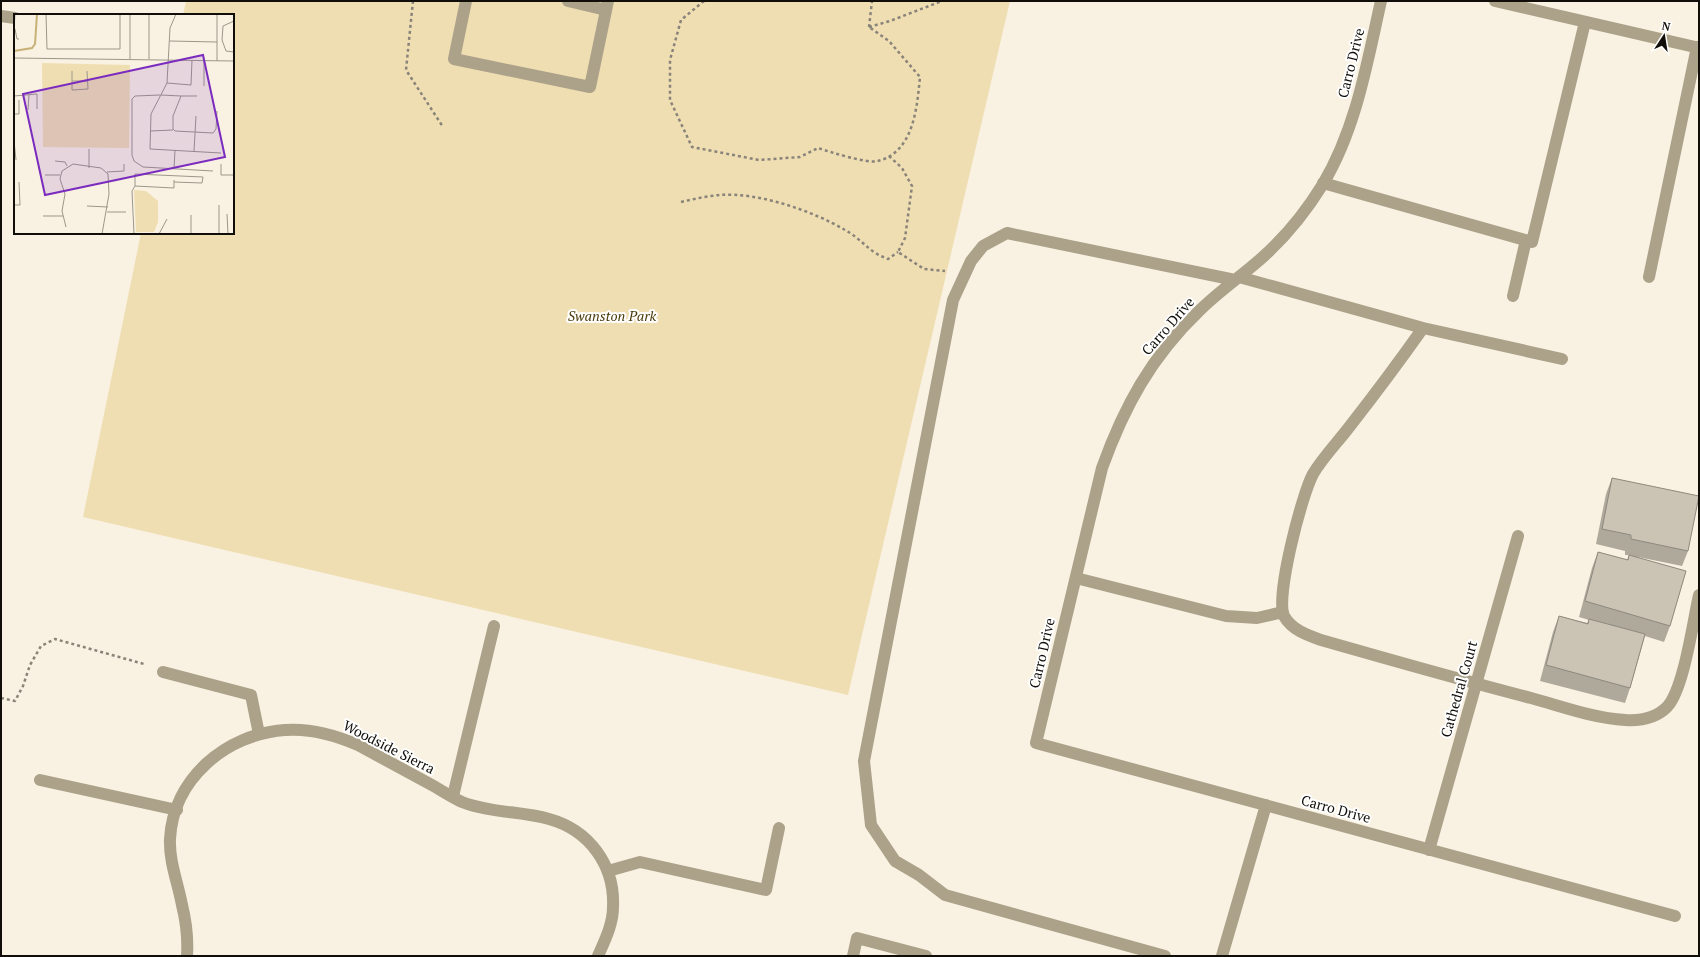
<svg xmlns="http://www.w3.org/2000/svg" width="1700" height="957" font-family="'PT Serif',serif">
  <rect width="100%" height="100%" fill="#f9f2e2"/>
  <!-- green -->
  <path fill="#f0deb3" d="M186 1H1010L848 695 83 517 141 233H233V15H183Z"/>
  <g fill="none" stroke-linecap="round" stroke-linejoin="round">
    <!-- path -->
    <path stroke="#898479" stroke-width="2.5" stroke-dasharray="3 3" stroke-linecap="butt" d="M413 1 406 70 443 127
      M704 1 681 20 670 60V100L692 147 759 160 800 157 818 148C830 152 868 164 878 161 914 152 917 107 920 77L889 41 869 27
      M869 27 890 21 942 1
      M869 27 872 1
      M889 156 902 168 912 186 905 238 898 252 924 269 945 271
      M681 202C694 199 707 196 720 195 758 192 813 211 845 230 862 239 868 252 888 259L898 252
      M1 698 15 701 23 686 30 665 41 646 55 639 144 664"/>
    <!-- service -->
    <path stroke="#aca28a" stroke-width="12" d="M466 1 454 59 590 87 608 1
      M568 1 606 10
      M1 16 15 18
      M1323 183 1532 242 1585 22
      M1239 277 1423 328C1399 362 1375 394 1350 426 1338 442 1323 457 1313 474 1302 494 1275 597 1284 616 1292 630 1307 635 1321 640 1391 660 1461 680 1531 698 1561 706 1593 718 1625 720 1640 721 1656 718 1667 707 1684 689 1693 621 1699 595
      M1649 277 1697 47
      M1513 296 1526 240
      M1423 328 1562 359
      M1076 578 1226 616 1257 618 1283 612
      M163 672 251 695 259 734
      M40 780 177 810
      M453 796 494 626
      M608 871 640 862 766 890 779 828
      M853 956 857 938 926 956"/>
    <!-- minor -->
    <path stroke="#aca28a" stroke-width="12" d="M1381 1C1367 63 1356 129 1323 184 1307 210 1286 236 1264 256 1243 275 1219 291 1199 311 1151 357 1124 407 1102 468L1036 743 1675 916
      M1429 850 1518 536
      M187 956C188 940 186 921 182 905 178 883 169 862 170 839 173 779 226 734 285 730 310 728 335 735 358 745 382 758 406 771 430 784 441 790 451 797 462 802 490 813 521 811 549 819 589 830 615 865 613 907 613 924 605 940 598 956
      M1165 956 945 895 919 875 895 861 871 825 864 761 953 300 971 261 983 246 1007 233 1235 280
      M1222 956 1266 805"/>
    <!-- tertiary -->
    <path stroke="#aca28a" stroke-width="12" d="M1495 1 1699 48"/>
  </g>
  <!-- wall -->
  <path fill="#afa99b" d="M1612 478 1688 551 1682 566 1638 557 1670 626 1664 642 1645 636 1630 688 1625 703 1540 681 1553 632 1559 616 1587 623 1589 620 1579 617 1592 568 1598 552 1627 560 1629 555H1625V551L1596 544 1606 494Z"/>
  <!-- building -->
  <path fill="#cbc4b4" stroke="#8e897e" d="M1612 478 1699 496 1688 551 1631 539V535L1602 529Z
    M1598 552 1628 560 1629 555 1686 571 1670 626 1585 601Z
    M1559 616 1588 624 1589 619 1645 634 1630 688 1546 665Z"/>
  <g text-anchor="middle" stroke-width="4" stroke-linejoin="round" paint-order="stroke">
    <!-- street labels -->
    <g font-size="14" fill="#110e09" stroke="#fff">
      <text transform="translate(1351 63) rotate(-76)" y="5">Carro Drive</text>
      <text transform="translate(1168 326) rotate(-49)" y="5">Carro Drive</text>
      <text transform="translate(1042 653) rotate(-77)" y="5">Carro Drive</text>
      <text transform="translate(1459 689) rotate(-74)" y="5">Cathedral Court</text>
      <text transform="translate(389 747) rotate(27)" y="5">Woodside Sierra</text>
      <text transform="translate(1336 809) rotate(15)" y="5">Carro Drive</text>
    </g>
    <!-- park labels -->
    <g font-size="14" font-style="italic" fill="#4b3b0b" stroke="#fff">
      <text x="612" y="321">Swanston Park</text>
    </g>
  </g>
  <!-- overview -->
  <g transform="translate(14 14)">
    <rect width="220" height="220" fill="#f9f2e2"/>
    <path d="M28 49 116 51 115 134 29 133ZM120 176 132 177 144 187V208L140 218H122Z" fill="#f0deb3"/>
    <path fill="none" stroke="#c8b177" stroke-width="2" d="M0 37 18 34 21 30 23 0"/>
    <path fill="none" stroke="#9c978b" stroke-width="1" d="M32 0 33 35H106V0M135 0V45M162 0 156 14 153 69 137 100 136 135 207 139M203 0V47M220 7 209 12 208 26 212 37 220 38M0 15 1 0M1 15 3 25H5M156 27 203 28M0 44 220 47M116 45V0M190 46V72M58 57V76L74 75 73 57M58 67H74M153 69 177 71 178 46M146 81 121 82 118 85V141L120 147 129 153 199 157M147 81 167 82 159 102V115L161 117 199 119 202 115 203 97M0 82 23 80V95M167 82H183M14 96 15 81M0 100H5V86M136 117 159 116M0 127 2 146M180 137 182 102M41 147 51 148 53 152M207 150V161H220M75 154V135M160 155 161 136M93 158 110 157V150M31 161H46M121 172 160 174V166M0 191H6L5 168M73 192 94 193M93 198H112M213 200 214 220M29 202H49M52 213 48 197 51 180 46 165 48 157 59 150 87 154 94 160 95 180 88 220M120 220 118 177 121 172V160L189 163 188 169 160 168M145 220 153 205M177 220V201M205 220V191"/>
    <path fill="#7b2cbf" fill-opacity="0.15" stroke="#7b2cbf" stroke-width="2" d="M189 41 211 143 31 181 9 80Z"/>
    <rect width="220" height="220" fill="none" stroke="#110e09" stroke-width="2"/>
  </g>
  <!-- border -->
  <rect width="1700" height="957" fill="none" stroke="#110e09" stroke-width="4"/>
  <!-- north arrow -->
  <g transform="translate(1664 36) rotate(12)" stroke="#ffffff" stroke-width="3" paint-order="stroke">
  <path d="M0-3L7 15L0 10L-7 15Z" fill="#110e09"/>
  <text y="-6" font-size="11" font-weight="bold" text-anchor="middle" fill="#110e09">N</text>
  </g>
</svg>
